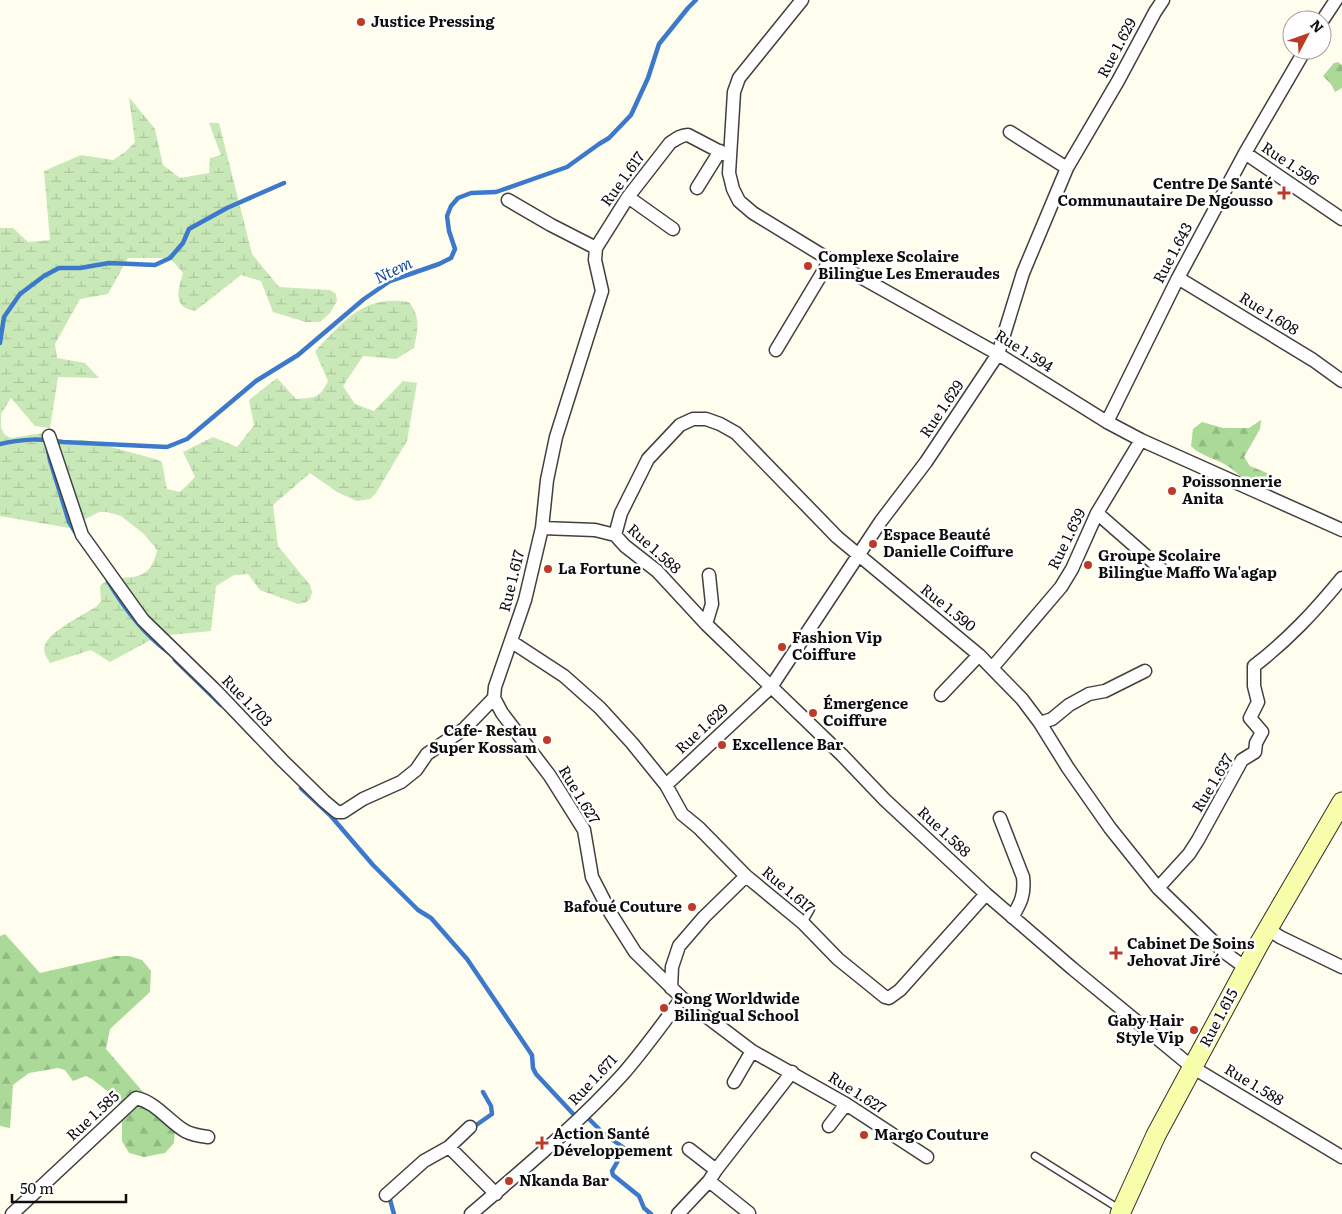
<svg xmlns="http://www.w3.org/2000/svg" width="1342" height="1214" font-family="Literata,serif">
  <defs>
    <pattern id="forest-firs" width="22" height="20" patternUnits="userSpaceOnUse" patternTransform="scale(1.25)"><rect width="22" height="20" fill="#aad998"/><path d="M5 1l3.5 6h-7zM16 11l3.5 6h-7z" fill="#91b982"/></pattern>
    <pattern id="wetland-marsh" width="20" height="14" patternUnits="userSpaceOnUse" patternTransform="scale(1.25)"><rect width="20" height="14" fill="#c9e8b8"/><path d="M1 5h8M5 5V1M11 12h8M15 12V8" fill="none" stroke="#abc69d"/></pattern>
  </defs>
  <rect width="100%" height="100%" fill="#fffeee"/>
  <!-- forest -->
  <path fill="url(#forest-firs)" d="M1338 62 1342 65V88L1335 92 1331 84 1323 76 1334 63Z
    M1261 420 1260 429 1244 457 1250 466 1267 473 1277 488C1251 497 1244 475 1226 465 1214 458 1201 456 1191 446L1193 429 1202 422 1223 428H1249Z
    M5 934 40 973 115 956H129L142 960 151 971 150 992 110 1029 106 1049 175 1129 174 1143 165 1153 144 1157 129 1153 122 1141V1109L115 1097 92 1079 86 1076 73 1081 65 1070 58 1068 29 1073 13 1085 10 1128 0 1126V936Z"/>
  <!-- wetland -->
  <path fill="url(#wetland-marsh)" d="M129 97 155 129 163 165 180 178 209 173 210 158 221 155 209 123H219L252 254 279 287 330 290 336 294 337 301 330 313 320 322H306L273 312 261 281 241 275 195 311C172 307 178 290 183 273L170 258H128L108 294 80 299 55 344 57 358 85 363 99 378 58 377 50 428 35 426 11 398 1 414V428L5 435 11 438 43 433 64 443 82 440 89 441 155 459 162 462 167 489 180 492 195 477 183 452 213 437 237 447 254 425 249 400 277 378 296 399C316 397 319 399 328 381L315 351C345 321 362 295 409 302 421 317 418 330 414 348L396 359 363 356 343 386 355 404 374 411 403 381 417 383 407 441 376 493 370 499 357 501 337 492 310 473 273 505 278 546 310 585 312 592 310 599 305 603 298 604 260 590 248 574 234 575 216 586 211 631 158 636 110 662 91 650 50 663C47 658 42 651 45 645 50 631 83 615 96 607L101 601 100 586C120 568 148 592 157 550L144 534 121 516 107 512H99L69 528 0 516V228H13L28 242 50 240 44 171 81 155 113 160 125 152 135 142Z"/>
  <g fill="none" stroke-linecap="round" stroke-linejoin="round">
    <!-- stream -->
    <path stroke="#3c79cb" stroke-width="4.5" d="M0 343 4 317 20 294 44 276 59 268H80L109 263 155 265 170 258 183 243 189 229 227 208 284 183
      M0 444C24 439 39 438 63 442L167 447 187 439 256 381 298 355 364 299 390 281 439 264 451 258 455 249 449 231 447 216 451 206 458 198 471 193 496 192 567 167 599 144 609 138 631 115 648 78 659 44 688 8 696 0
      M48 450 50 460 69 522 77 535
      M108 581C124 608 143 633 168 652
      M175 660 221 705
      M301 788 330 815 373 865 418 910 431 918 467 959 532 1055 533 1068 536 1074 577 1118
      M584 1117 586 1116 603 1133 624 1148V1150L612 1171 613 1175 639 1196 644 1208 651 1214
      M472 1128 492 1114 491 1106 483 1092
      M389 1196 394 1214"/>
    <!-- lane casing -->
    <g stroke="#404040" stroke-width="9">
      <path id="lane" d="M803 923 811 909
        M1035 1156 1121 1210"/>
    </g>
    <!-- street casing -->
    <g stroke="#404040" stroke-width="15">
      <path id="street" d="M802 0 739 78 734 92 730 157 688 135C681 135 676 139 670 143L628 197 596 248 595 260 602 291 556 437 547 480 542 528 525 600 495 687 494 698 502 713 550 776 584 830 592 877 611 914 635 952 682 998 752 1051 846 1104 927 1157
        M1322 21 1336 0
        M1010 132 1067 168
        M1245 153 1342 219
        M730 157 729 173 733 189 739 201 753 213 830 260 998 354 1107 422 1141 440 1342 530
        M697 188 720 151
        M628 197 673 229
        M508 200 551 225 596 248
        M1178 278 1313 360 1342 381
        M776 350 830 260
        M1107 422 1178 278 1245 153 1305 50
        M49 436 82 535 143 620 216 691 282 760 324 801 337 812H343L363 799 401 782 416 770 427 754 464 729 494 698
        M1097 513 1161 569
        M542 528 595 530 615 535 625 546 657 571 706 624 842 755 885 800 986 894 1073 969 1192 1067 1342 1157
        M615 535 621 513 648 459 680 425 693 419H706L720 424 736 433 837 537 979 655 1022 699 1040 723 1068 768 1110 828 1158 888 1224 952 1246 968
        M706 624 712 604 709 575
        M512 642 564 676 600 708 632 743 666 785 682 814 699 828 746 876 803 923 838 959 885 997 889 998 900 990 986 894
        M992 668 1061 587 1072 569 1097 513 1141 440
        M941 695 979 655
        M1040 723 1052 719 1069 705 1089 694 1105 691 1145 671
        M666 785 771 687 881 521 926 462 998 354 1023 273 1067 168 1118 81 1155 12 1163 0
        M1000 818 1023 877C1025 894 1021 903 1012 917
        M1158 888 1189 854 1198 840 1242 760 1255 752 1256 743 1262 732 1250 718 1258 702 1254 686V666C1289 639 1314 612 1342 578
        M1268 929 1280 937 1342 967
        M671 988 672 967 679 946 704 917 746 876
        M734 1082 752 1051
        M829 1126 846 1104
        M449 1147 496 1194
        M716 1170 792 1072
        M709 1181 749 1213
        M386 1195 424 1161 449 1147 470 1127
        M12 1214 136 1098C156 1102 168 1121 185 1131 192 1135 200 1136 208 1137
        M471 1214C523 1169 577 1125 623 1074 644 1050 663 1023 682 998
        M678 1214 709 1181 716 1170 689 1149"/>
    </g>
    <!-- secondary casing -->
    <g stroke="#2f2f2f" stroke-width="21">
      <path id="secondary" d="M1120 1214 1156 1135 1259 944 1342 802"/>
    </g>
    <!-- lane -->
    <use href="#lane" stroke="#fff" stroke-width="6"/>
    <!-- street -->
    <use href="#street" stroke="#fff" stroke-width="12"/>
    <!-- secondary -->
    <use href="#secondary" stroke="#f8fdab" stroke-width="19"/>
  </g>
  <!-- markers -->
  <g fill="#bb3b28" stroke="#fff" stroke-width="2">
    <circle cx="361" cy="22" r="5"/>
    <path d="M1281.5 185.5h5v5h5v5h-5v5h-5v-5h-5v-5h5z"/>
    <circle cx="808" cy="266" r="5"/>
    <circle cx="1172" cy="491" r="5"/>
    <circle cx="873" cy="544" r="5"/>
    <circle cx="1088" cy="565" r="5"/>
    <circle cx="548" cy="569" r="5"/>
    <circle cx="782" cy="647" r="5"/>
    <circle cx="813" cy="713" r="5"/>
    <circle cx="547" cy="740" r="5"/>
    <circle cx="722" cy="745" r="5"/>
    <circle cx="692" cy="907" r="5"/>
    <path d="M1113.5 945.5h5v5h5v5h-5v5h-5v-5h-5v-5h5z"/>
    <circle cx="664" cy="1008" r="5"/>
    <circle cx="1194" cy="1030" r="5"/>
    <circle cx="864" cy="1135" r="5"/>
    <path d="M539.5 1135.5h5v5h5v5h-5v5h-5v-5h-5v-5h5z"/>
    <circle cx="509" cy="1181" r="5"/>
  </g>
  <g text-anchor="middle" stroke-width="5" stroke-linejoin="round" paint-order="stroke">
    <!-- poi labels -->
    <g font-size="15" font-weight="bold" fill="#0d0d0d" stroke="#fff" text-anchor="start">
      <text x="371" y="27">Justice Pressing</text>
      <text x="1273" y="189" text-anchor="end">Centre De Santé<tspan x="1273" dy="17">Communautaire De Ngousso</tspan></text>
      <text x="818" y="262">Complexe Scolaire<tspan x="818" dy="17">Bilingue Les Emeraudes</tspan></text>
      <text x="1182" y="487">Poissonnerie<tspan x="1182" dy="17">Anita</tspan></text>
      <text x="883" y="540">Espace Beauté<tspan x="883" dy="17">Danielle Coiffure</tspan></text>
      <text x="1098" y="561">Groupe Scolaire<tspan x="1098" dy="17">Bilingue Maffo Wa'agap</tspan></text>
      <text x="558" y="574">La Fortune</text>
      <text x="792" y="643">Fashion Vip<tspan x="792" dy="17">Coiffure</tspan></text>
      <text x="823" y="709">Émergence<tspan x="823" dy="17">Coiffure</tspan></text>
      <text x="537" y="736" text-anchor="end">Cafe- Restau<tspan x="537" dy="17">Super Kossam</tspan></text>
      <text x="732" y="750">Excellence Bar</text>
      <text x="682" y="912" text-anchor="end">Bafoué Couture</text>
      <text x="1127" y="949">Cabinet De Soins<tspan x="1127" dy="17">Jehovat Jiré</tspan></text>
      <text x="674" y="1004">Song Worldwide<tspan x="674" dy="17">Bilingual School</tspan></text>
      <text x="1184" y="1026" text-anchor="end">Gaby Hair<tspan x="1184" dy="17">Style Vip</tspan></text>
      <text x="553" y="1139">Action Santé<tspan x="553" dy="17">Développement</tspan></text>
      <text x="874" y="1140">Margo Couture</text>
      <text x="519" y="1186">Nkanda Bar</text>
    </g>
    <!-- street labels -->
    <g font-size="15" fill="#0d0d0d" stroke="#fff">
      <text transform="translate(1117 48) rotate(-62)" y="5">Rue 1.629</text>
      <text transform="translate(1290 164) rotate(34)" y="5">Rue 1.596</text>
      <text transform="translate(623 179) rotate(-54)" y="5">Rue 1.617</text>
      <text transform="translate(1173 253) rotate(-62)" y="5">Rue 1.643</text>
      <text transform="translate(1269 314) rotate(32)" y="5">Rue 1.608</text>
      <text transform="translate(1024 351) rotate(32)" y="5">Rue 1.594</text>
      <text transform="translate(942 409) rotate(-56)" y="5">Rue 1.629</text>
      <text transform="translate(1067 539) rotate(-64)" y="5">Rue 1.639</text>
      <text transform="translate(654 549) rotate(42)" y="5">Rue 1.588</text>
      <text transform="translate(512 581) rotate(-76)" y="5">Rue 1.617</text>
      <text transform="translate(948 608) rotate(39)" y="5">Rue 1.590</text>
      <text transform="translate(247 701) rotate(46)" y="5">Rue 1.703</text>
      <text transform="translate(702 729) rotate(-43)" y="5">Rue 1.629</text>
      <text transform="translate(1213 783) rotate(-59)" y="5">Rue 1.637</text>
      <text transform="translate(579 795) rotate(59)" y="5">Rue 1.627</text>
      <text transform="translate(944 832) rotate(43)" y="5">Rue 1.588</text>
      <text transform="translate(788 890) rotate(40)" y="5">Rue 1.617</text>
      <text transform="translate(1219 1018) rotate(-62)" y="5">Rue 1.615</text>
      <text transform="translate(593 1080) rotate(-47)" y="5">Rue 1.671</text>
      <text transform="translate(1254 1085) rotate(31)" y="5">Rue 1.588</text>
      <text transform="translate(857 1093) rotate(32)" y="5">Rue 1.627</text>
      <text transform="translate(93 1116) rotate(-43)" y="5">Rue 1.585</text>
    </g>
    <!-- water labels -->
    <g font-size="16" font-style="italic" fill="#194c9d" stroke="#fff">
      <text transform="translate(393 270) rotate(-26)" y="6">Ntem</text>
    </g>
  </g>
  <!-- north arrow -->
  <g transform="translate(1307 35) rotate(49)"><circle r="24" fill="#ffffff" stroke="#9e9e9e"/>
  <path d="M0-4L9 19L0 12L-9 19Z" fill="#bb3b28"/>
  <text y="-8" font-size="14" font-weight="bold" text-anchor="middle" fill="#0d0d0d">N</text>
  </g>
  <!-- scale -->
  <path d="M12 1194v8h114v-8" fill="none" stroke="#0d0d0d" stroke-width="2.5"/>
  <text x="20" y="1194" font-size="15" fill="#0d0d0d" stroke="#ffffff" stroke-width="4" paint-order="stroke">50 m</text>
</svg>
